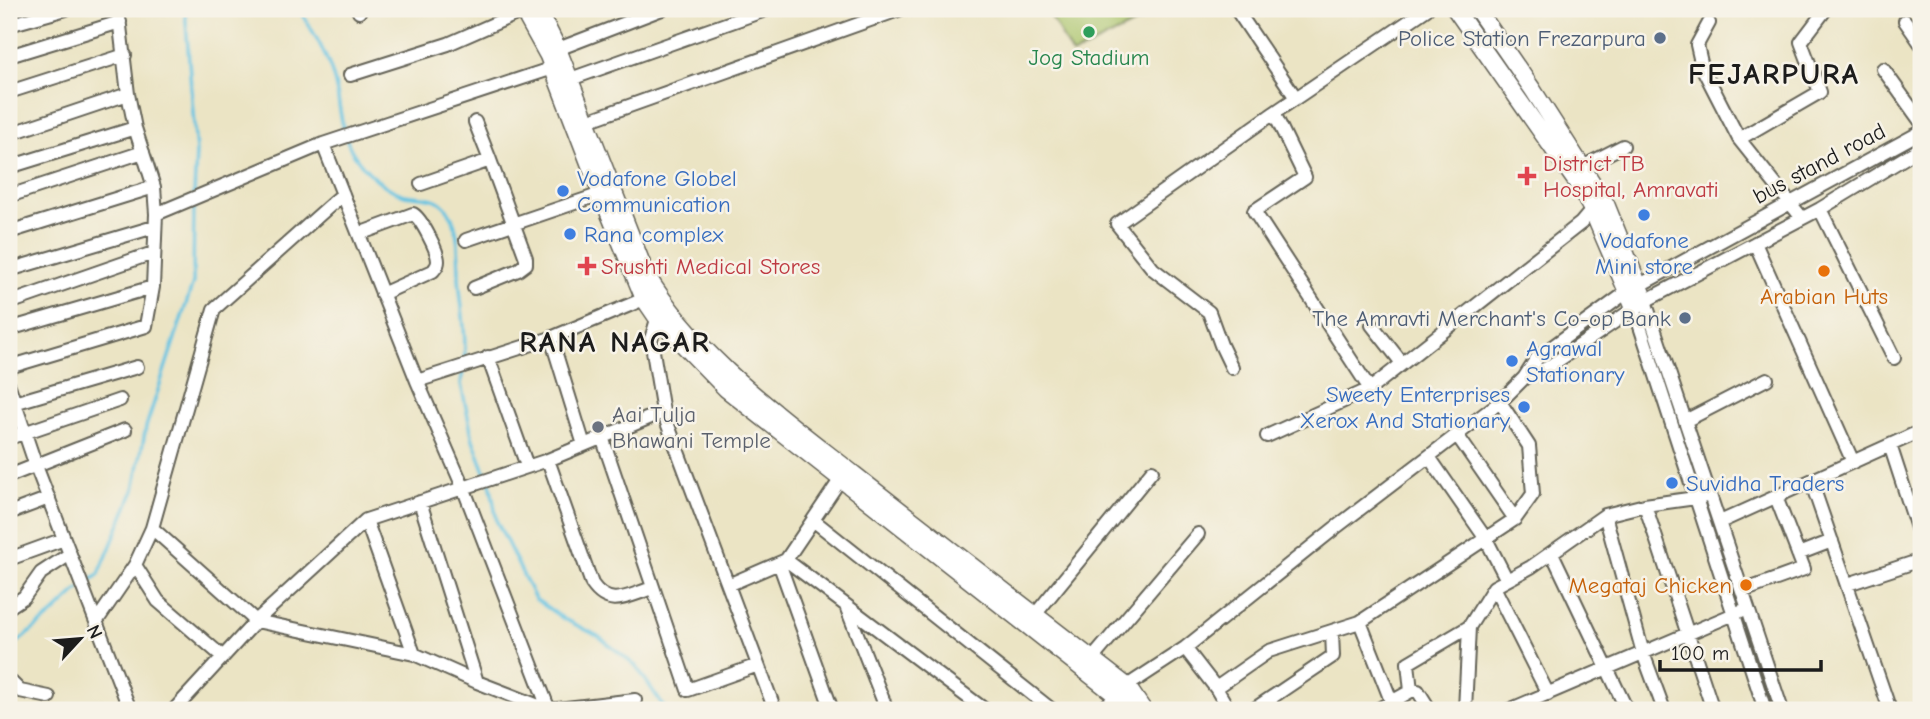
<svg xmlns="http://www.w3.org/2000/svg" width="1930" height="719" font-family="'Comic Neue',sans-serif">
  <rect width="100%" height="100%" fill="#f7f3e8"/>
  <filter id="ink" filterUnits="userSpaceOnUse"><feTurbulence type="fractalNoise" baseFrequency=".0143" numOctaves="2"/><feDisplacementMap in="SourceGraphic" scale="14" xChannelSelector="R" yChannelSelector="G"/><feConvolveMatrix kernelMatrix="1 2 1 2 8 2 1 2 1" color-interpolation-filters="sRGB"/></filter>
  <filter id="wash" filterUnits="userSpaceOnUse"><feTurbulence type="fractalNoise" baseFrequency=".00686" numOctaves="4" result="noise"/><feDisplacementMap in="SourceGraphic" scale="28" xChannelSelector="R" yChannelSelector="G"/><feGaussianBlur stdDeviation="1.57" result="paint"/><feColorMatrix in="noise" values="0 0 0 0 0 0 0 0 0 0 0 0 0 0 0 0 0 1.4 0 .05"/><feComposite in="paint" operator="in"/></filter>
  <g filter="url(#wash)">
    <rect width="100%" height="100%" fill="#ebe4c4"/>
    <!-- green -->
    <path fill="#abc56c" stroke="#647044" stroke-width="2" d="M1047 9H1165L1072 55Z"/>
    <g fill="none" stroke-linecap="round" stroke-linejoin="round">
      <!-- stream -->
      <path stroke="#64c3e2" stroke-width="3.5" d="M185 9 196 152 194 194
        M299 9C313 31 327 54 334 80 341 104 340 135 355 156 366 172 386 190 405 195 414 197 427 196 436 200 462 213 458 255 459 278 461 307 467 334 464 363
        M463 370 461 384 473 440 491 487 497 522 535 599 564 619 598 636 636 666 666 710
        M85 585 99 574 134 490 146 427 193 283 194 202
        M9 649 53 614 79 589"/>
    </g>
  </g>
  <g filter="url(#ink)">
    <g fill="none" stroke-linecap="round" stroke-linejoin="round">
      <!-- minor casing -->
      <g stroke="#646257" stroke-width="16">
        <path id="minor" d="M358 9 359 12
          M1236 9 1296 98
          M1905 21 1921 44
          M1709 23 1697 45 1702 67 1739 139 1802 218
          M9 25 66 9
          M558 49 662 9
          M9 56 120 22
          M1883 69 1921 122
          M350 75 448 44 523 11
          M562 82 768 9
          M9 92 125 55
          M587 121 901 9
          M475 122 490 160
          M9 134 128 94
          M1739 139 1820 92 1801 42 1826 9
          M323 144 417 381 463 487 549 710
          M9 167 135 128
          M1582 167 1623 146
          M421 184 490 160 526 258V264L518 270 474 288
          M9 196 143 152
          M1820 209 1894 358
          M156 214 323 144 559 66
          M9 232 154 187
          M359 234 413 214C421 218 438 251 438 261 438 266 436 267 433 271L382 294
          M466 240 601 194
          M1755 243 1853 462
          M9 270 154 227
          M1645 301 1782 710
          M9 303 153 253
          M1634 308 1765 710
          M659 313 651 339 663 412 775 710
          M1372 325 1402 363
          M9 329 153 287
          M551 338 584 445
          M488 357 527 466
          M9 367 146 326 153 287 156 214 154 187 135 128 128 94 118 9
          M1232 368 1221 345 1209 312 1153 269 1117 224 1274 113
          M1524 378 1547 368 1645 301 1820 209 1921 148
          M417 381 551 338 644 299
          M9 386 36 466 130 710
          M1370 389 1254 211 1305 177 1274 113 1427 9
          M14 403 137 367
          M1685 421 1767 379
          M1457 435 1515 519
          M1267 436 1370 389 1581 223 1592 210
          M602 437 688 690 758 665
          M9 438 120 400
          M1890 445 1921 540
          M1429 457 1486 539 1507 580
          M548 460 592 584C610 610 628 595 653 588
          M9 476 125 430
          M1811 481 1890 710
          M420 502 477 682
          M1645 505 1713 710
          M9 513 49 498
          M1605 515 1643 653 1664 710
          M366 520 414 654
          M813 520 1052 710
          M1720 522 1921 431
          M152 528 256 621 414 654 477 682 549 710 635 700
          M1552 553 1627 710
          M1798 554 1832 541
          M9 559 64 539
          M786 560 840 480
          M779 563 832 710
          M135 565 158 601 223 657
          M1848 584 1921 560
          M728 585 786 560 985 710
          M1494 587 1548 694
          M1743 591 1804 569 1776 497
          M846 606 887 710
          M9 607 24 597 41 573 70 554
          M1034 616 1152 471
          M96 622 135 565 152 528 214 309 343 194
          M1360 622 1392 703
          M1185 648 1216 688 1229 710
          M1092 659 1198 534
          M9 680 20 691 49 697
          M1216 688 1269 651 1360 622 1515 519 1533 494 1529 446 1500 402
          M1411 691 1408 663 1469 627
          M174 710 256 621 366 520 548 460 663 412
          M1102 710 1127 686 1185 648 1335 528 1500 402 1524 378 1537 358 1627 292 1921 132
          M1253 710 1333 656 1332 632
          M1377 710 1411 691H1418L1430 710
          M1465 710 1469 627 1494 587 1531 567 1605 515 1645 505 1703 497
          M1509 710 1741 611"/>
      </g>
      <!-- major casing -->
      <g stroke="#646257" stroke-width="19">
        <path id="major" d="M522 9 548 56 601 194 644 299 657 318 726 389 1117 696 1143 710
          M538 9 558 49 646 274C696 357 780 416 855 475 945 546 1036 615 1127 686L1142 708
          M1455 9 1577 183 1592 210 1634 308
          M1477 9 1533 90 1606 204 1645 301
          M1919 710 1921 709"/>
      </g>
      <!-- minor -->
      <use href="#minor" stroke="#fff" stroke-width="12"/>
      <!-- major -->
      <use href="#major" stroke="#fff" stroke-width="16"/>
    </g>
  </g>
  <!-- markers -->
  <circle fill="#2e9e5b" stroke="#f7f3e8" stroke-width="2.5" cx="1089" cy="32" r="7"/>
  <g fill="#5c6f8a" stroke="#f7f3e8" stroke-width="2.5">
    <circle cx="1660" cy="38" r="7"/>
    <circle cx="1685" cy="318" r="7"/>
  </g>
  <g fill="#e0444e" stroke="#f7f3e8" stroke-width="2.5">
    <path d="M1523.5 165.5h7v7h7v7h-7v7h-7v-7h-7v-7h7z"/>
    <path d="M583.5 255.5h7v7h7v7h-7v7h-7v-7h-7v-7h7z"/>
  </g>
  <g fill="#3f7fe0" stroke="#f7f3e8" stroke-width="2.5">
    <circle cx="563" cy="191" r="7"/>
    <circle cx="1644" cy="215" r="7"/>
    <circle cx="570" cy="234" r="7"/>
    <circle cx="1512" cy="361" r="7"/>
    <circle cx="1524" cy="407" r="7"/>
    <circle cx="1672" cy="483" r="7"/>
  </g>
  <g fill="#e8710a" stroke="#f7f3e8" stroke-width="2.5">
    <circle cx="1824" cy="271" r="7"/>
    <circle cx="1746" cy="585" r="7"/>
  </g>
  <circle fill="#6b7280" stroke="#f7f3e8" stroke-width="2.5" cx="598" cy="427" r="7"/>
  <g text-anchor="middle" stroke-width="5" stroke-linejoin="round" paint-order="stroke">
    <!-- service labels -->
    <g font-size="23" fill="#4e5e75" stroke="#f7f3e8" text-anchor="end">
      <text x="1646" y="46">Police Station Frezarpura</text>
      <text x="1671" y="326">The Amravti Merchant's Co-op Bank</text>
    </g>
    <!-- leisure labels -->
    <g font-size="23" fill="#27864d" stroke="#f7f3e8">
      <text x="1089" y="65">Jog Stadium</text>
    </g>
    <!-- health labels -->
    <g font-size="23" fill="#be3a42" stroke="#f7f3e8" text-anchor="start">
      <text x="1543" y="171">District TB<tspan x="1543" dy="26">Hospital, Amravati</tspan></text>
      <text x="601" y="274">Srushti Medical Stores</text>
    </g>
    <!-- street labels -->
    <g font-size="23" fill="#1c1c1c" stroke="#f7f3e8">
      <text transform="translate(1819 163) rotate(-28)" y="8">bus stand road</text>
    </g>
    <!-- shop labels -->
    <g font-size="23" fill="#366cbe" stroke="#f7f3e8" text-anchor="start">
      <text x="577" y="186">Vodafone Globel<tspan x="577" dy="26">Communication</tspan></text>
      <text x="584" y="242">Rana complex</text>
      <text x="1644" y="248" text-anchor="middle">Vodafone<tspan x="1644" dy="26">Mini store</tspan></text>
      <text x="1526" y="356">Agrawal<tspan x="1526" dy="26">Stationary</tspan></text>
      <text x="1510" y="402" text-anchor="end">Sweety Enterprises<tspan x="1510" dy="26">Xerox And Stationary</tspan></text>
      <text x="1686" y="491">Suvidha Traders</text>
    </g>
    <!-- food labels -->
    <g font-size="23" fill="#c56008" stroke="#f7f3e8">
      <text x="1824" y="304">Arabian Huts</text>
      <text x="1732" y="593" text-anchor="end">Megataj Chicken</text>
    </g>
    <!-- worship labels -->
    <g font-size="23" fill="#5b616d" stroke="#f7f3e8" text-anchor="start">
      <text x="612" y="422">Aai Tulja<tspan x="612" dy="26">Bhawani Temple</tspan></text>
    </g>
    <!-- district labels -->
    <g font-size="30" font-weight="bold" letter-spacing="2" fill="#1c1c1c" stroke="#f7f3e8">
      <text x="1774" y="84">FEJARPURA</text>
      <text x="615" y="352">RANA NAGAR</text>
    </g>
  </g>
  <!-- margin -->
  <rect width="1930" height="719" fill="none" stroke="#f7f3e8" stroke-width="35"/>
  <!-- north arrow -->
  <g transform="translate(80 639) rotate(64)" stroke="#f7f3e8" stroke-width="5" paint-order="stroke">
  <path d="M0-5L12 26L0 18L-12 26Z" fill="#1c1c1c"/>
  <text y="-10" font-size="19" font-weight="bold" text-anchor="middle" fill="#1c1c1c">N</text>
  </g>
  <!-- scale -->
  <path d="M1660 660v10h161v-10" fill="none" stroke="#1c1c1c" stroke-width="3.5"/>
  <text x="1671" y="660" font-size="21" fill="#1c1c1c" stroke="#f7f3e8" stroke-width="5" paint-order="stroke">100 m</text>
</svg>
